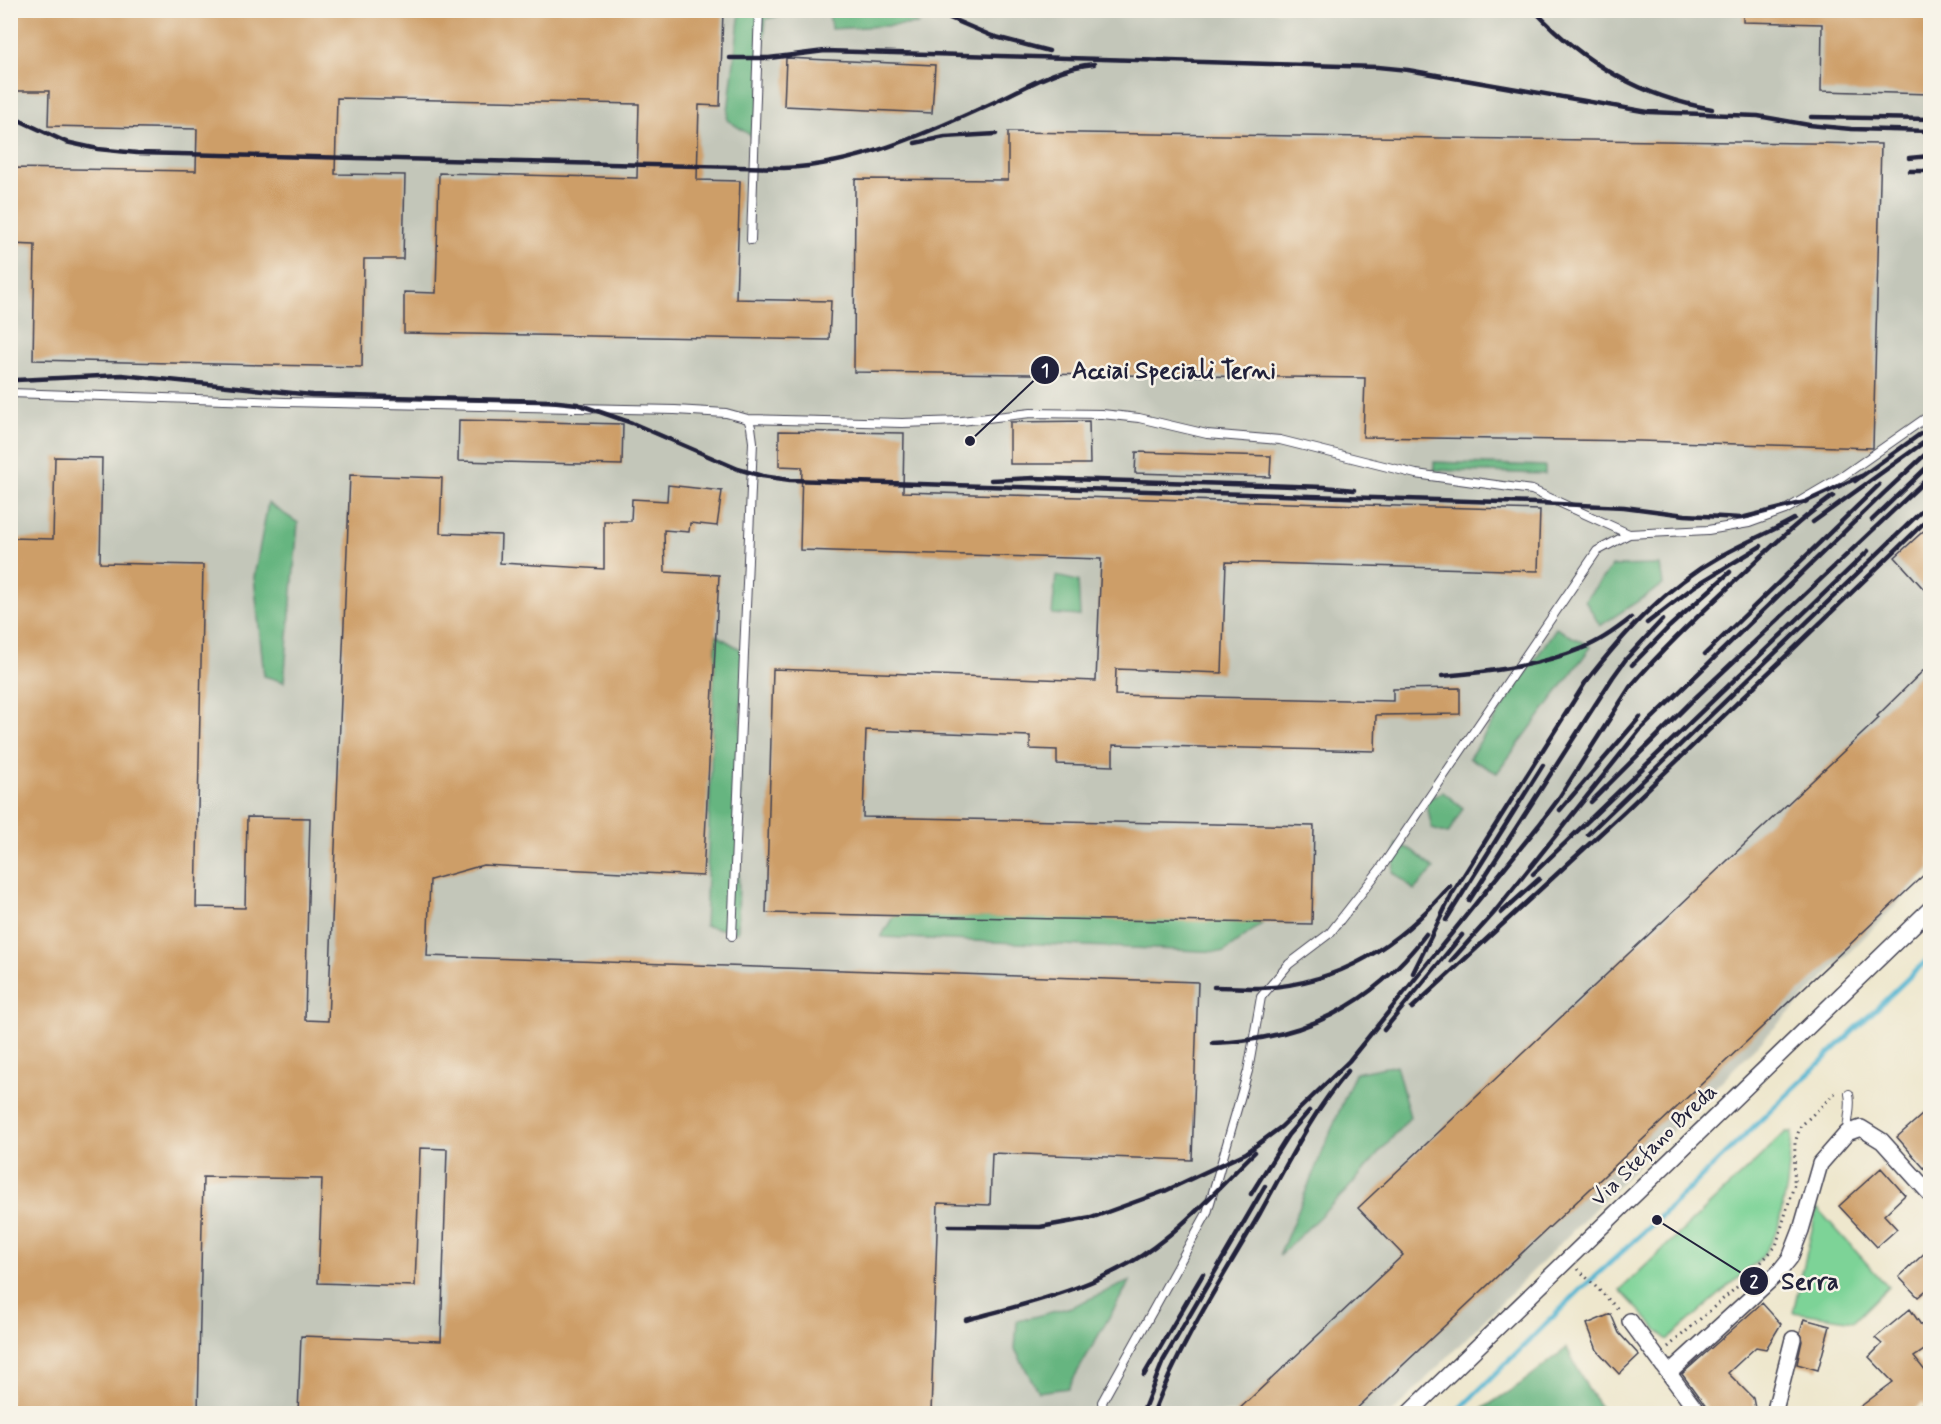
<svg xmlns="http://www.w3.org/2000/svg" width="1941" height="1424" font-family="Mynerve,sans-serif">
  <rect width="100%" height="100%" fill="#f7f3e8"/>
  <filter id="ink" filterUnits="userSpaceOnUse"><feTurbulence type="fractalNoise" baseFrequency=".0167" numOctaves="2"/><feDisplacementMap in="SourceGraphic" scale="12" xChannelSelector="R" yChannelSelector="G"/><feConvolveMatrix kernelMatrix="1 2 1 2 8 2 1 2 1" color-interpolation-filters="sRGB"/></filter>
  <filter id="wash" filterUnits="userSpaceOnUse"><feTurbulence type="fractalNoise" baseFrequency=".008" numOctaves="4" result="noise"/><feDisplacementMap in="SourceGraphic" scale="24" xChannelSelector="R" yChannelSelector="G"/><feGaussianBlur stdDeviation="1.35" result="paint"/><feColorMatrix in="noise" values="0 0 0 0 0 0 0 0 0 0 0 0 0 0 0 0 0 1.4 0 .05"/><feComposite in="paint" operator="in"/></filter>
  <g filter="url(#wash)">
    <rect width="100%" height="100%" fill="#eee7cd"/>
    <!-- industrial -->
    <path fill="#c3c6b9" d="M10 11H1930V871L1392 1413H11Z"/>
    <!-- green -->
    <path fill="#7dd397" stroke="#507a69" stroke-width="1.5" d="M1786 1132H1792L1787 1186 1777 1232 1761 1258 1667 1340 1620 1290Z
      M1817 1208 1888 1287 1854 1321 1793 1312Z"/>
    <!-- forest -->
    <path fill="#66b580" stroke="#446c5e" stroke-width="1.5" d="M740 11H798L766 19 756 139 727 120Z
      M829 11H901L919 24 831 29Z
      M1434 462 1545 466V474L1434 470Z
      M268 503 298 523 284 682 264 676 254 577Z
      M1660 565 1663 585 1600 626 1585 600 1612 566Z
      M1056 576 1078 581 1080 616 1052 614Z
      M1556 628 1591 647 1497 773 1469 758Z
      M716 635 742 650 738 932 705 926Z
      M1443 792 1463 808 1448 834 1432 829 1426 800Z
      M1396 843 1413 851 1434 869 1414 890 1393 872Z
      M894 915 1264 922 1224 952 881 937Z
      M1396 1065 1410 1117 1346 1191 1279 1256 1355 1073Z
      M1130 1281 1068 1388 1038 1392 1015 1349 1017 1321 1071 1307Z
      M1567 1348 1588 1389 1605 1413H1476L1519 1385Z"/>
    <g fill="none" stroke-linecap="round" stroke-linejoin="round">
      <!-- stream -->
      <path stroke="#52b5d1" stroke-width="5" d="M1455 1414 1580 1290 1657 1220 1930 957"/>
    </g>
    <g id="blocks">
      <!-- building -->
      <path fill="#cd9e68" d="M10 10H723L720 106 699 105 697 180 740 181 736 299 831 301 829 340 404 333V292L436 293 439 173 637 178 639 104 337 98 335 174 405 175 403 259H364L362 367 33 360 35 245 10 244V168L196 171 197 129 48 126 49 91H10Z
        M1743 10H1930V94L1821 91 1822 24 1743 22Z
        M786 58 935 65 932 113 784 106Z
        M1008 132 1881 144 1873 448 1640 441 1363 437 1365 378 854 372 855 179 1008 180Z
        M459 420 623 424 622 465 458 461Z
        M1089 421 1090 464H1010V422Z
        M779 431 904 433 903 492 1540 510 1538 571 1226 562 1222 673 1116 669 1115 695 1393 701V689L1460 688V714L1376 715 1375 751 1113 745V766L1057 764V750L1030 749V736L866 730 863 817 1314 826 1312 924 766 913 773 669 1096 681 1101 559 800 550 802 467 779 466Z
        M1136 452 1271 456 1270 477 1135 473Z
        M55 457 102 458 100 563 203 565 196 907 245 908 247 817 310 818 305 1020 328 1021 350 475 442 478 440 533 501 535 500 563 604 569V521H631L632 499 667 501 668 485 722 491 717 526 690 523 689 532 664 530 665 572 719 575 703 876 483 865 430 880 427 956 1198 982 1192 1160 992 1153 990 1205 938 1203 931 1413H298L301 1336 441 1341 447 1149 420 1148 415 1286 318 1283 322 1179 203 1177 198 1413H10V538L53 539Z
        M1930 525V596L1895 557Z
        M1930 664V869L1352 1413H1235L1403 1255 1358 1208 1879 718 1877 716Z
        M1930 1108V1175L1897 1137Z
        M1881 1168 1905 1195 1884 1215 1897 1229 1877 1247 1839 1206Z
        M1930 1248V1287L1918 1297 1899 1277Z
        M1762 1303 1781 1324 1766 1349 1756 1347 1728 1373 1753 1398 1756 1413H1709L1707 1408 1682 1374Z
        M1910 1309 1930 1338V1346L1914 1357 1930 1377V1413L1923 1403 1909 1413H1852L1893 1382 1869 1357 1882 1344 1875 1338Z
        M1611 1314 1619 1333 1639 1355 1619 1374 1597 1350 1587 1324Z
        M1804 1319 1830 1326 1818 1370 1797 1364 1802 1341 1800 1333Z"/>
    </g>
  </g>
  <g filter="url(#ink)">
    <use href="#blocks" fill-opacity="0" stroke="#414051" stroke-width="1.5"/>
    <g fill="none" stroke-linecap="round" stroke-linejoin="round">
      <!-- lane casing -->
      <g stroke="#414051" stroke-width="10">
        <path id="lane" d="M751 240 759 10
          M10 393 285 402 675 410 726 413 748 419 751 427 753 442 732 936
          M748 419 902 423 961 421 1031 413 1102 414 1139 418 1207 434 1280 440 1416 474 1532 490 1629 534
          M1847 1133C1847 1120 1852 1107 1849 1094
          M1104 1414 1102 1402 1207 1213 1248 1071 1261 997 1289 964 1330 933 1381 868 1597 551 1629 534 1708 530 1749 523 1785 510 1843 476 1930 415"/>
      </g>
      <!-- street casing -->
      <g stroke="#414051" stroke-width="18">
        <path id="street" d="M1630 1321 1699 1414
          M1669 1373 1778 1273 1790 1258 1801 1230 1820 1164 1847 1133 1861 1128 1882 1141 1930 1194
          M1408 1414 1930 909
          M1774 1414 1793 1339"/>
      </g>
      <!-- path -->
      <path stroke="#414051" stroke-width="3" stroke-dasharray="1.5 4.5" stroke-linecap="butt" d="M1578 1269 1620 1311
        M1668 1347 1745 1280 1776 1246 1794 1185 1795 1143 1800 1127 1838 1090"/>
      <!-- lane -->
      <use href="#lane" stroke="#fff" stroke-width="8"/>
      <!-- street -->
      <use href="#street" stroke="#fff" stroke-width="15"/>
      <!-- rail -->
      <path stroke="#22223b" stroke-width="4.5" d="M931 10 992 36 1049 51
        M1534 10C1582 62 1642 97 1712 109
        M730 58H769L825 51 1378 67 1408 70 1648 112 1758 116 1809 125 1851 129 1930 131
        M10 116 66 142 98 149 137 153 784 168C856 165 923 135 988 105 1021 90 1057 67 1094 64
        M1811 117 1930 119
        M915 143 945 137 996 134
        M1909 158 1930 156
        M1910 171H1930
        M16 380 122 375 312 395 549 401 577 404 632 423 738 469 762 476 790 480 1537 503 1624 507 1685 515 1741 518 1805 502 1861 476
        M991 480 1033 478 1324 487 1354 490
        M1855 481 1930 427
        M1872 520 1930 464
        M1813 522 1930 438
        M1647 623 1695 586 1761 546
        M1705 654 1879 485
        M1632 665 1669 627 1730 572
        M1442 676C1490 672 1539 666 1583 648 1601 641 1616 630 1631 618
        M1591 802 1694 699 1930 476
        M1560 810 1640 717
        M1588 834 1930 503
        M1533 874 1868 551
        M1469 901 1613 677 1626 659 1662 620
        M1501 913 1539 879
        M1446 920 1543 765
        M1451 961 1493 914 1639 731 1883 494 1930 450
        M1413 973 1452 894 1585 683C1623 634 1665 587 1719 557 1743 543 1769 533 1794 519
        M1214 987C1229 987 1245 988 1260 988 1341 984 1399 945 1450 886
        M1412 1008 1625 811 1930 517
        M1384 1030 1462 935
        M1213 1043C1302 1040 1372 1006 1426 934
        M1251 1194 1288 1135 1309 1111
        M949 1226 1040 1227 1091 1218 1165 1191 1246 1153 1281 1127 1349 1061 1539 825 1557 801 1630 687C1661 651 1696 618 1731 585 1764 554 1796 522 1833 496
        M966 1320C1029 1303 1101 1287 1154 1247 1191 1220 1222 1184 1255 1152
        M1144 1375 1203 1274
        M1142 1414 1163 1361 1265 1186
        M1153 1414C1180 1344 1221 1280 1259 1215 1286 1167 1311 1113 1348 1071"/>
    </g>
  </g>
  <g text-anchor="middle" stroke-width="5" stroke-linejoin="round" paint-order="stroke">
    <!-- street labels -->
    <g font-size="22" fill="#22223b" stroke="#f7f3e8">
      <text transform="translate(1653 1144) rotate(-44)" y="8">Via Stefano Breda</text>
    </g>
  </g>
  <!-- callouts -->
  <path fill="none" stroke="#22223b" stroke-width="2" d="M970 441L1045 370M1657 1220L1754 1281"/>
  <g fill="#22223b" stroke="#f7f3e8" stroke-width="2">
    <circle cx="970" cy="441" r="6"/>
    <circle cx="1657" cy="1220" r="6"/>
    <circle cx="1045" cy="370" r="15"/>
    <circle cx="1754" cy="1281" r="15"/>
  </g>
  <g font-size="18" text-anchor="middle" font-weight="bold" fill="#fff">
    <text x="1045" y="376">1</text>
    <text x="1754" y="1287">2</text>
  </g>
  <g font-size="24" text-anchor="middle" font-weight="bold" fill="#22223b" stroke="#f7f3e8" stroke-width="5" stroke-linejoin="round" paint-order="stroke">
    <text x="1174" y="378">Acciai Speciali Terni</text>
    <text x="1810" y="1289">Serra</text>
  </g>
  <!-- margin -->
  <rect width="1941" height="1424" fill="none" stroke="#f7f3e8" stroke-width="36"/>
</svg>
